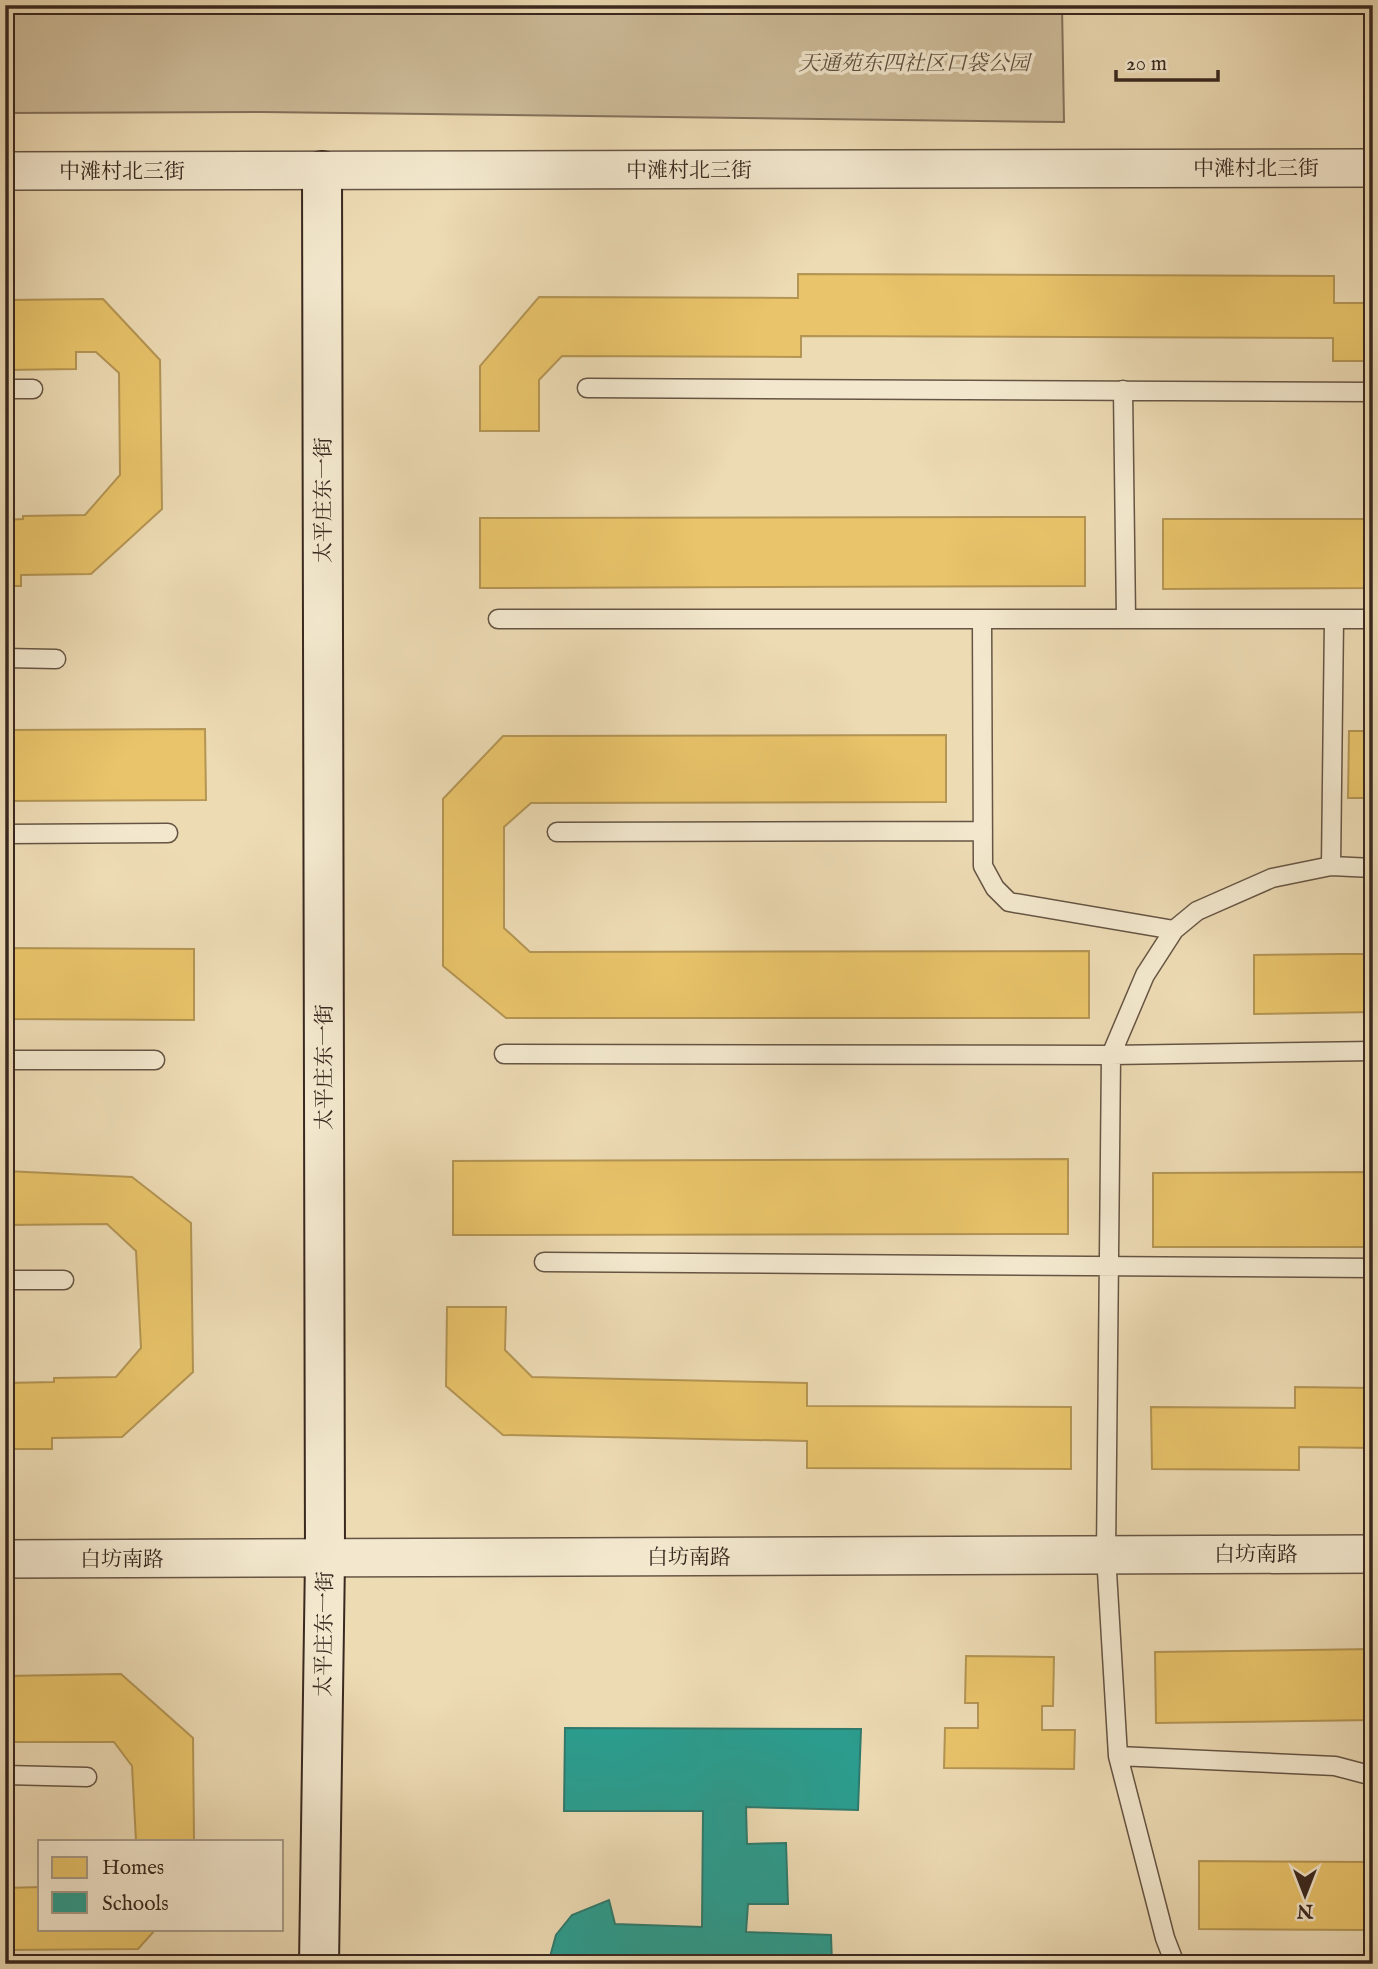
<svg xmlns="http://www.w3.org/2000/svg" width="1378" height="1969" font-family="'IM FELL English','Noto Serif SC',serif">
  <rect width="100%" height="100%" fill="#eddbb4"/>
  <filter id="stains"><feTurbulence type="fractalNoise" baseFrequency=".00286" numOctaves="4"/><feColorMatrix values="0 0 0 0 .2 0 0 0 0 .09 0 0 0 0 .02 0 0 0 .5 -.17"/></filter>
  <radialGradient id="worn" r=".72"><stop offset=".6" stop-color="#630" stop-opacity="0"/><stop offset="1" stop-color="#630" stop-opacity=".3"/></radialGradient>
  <!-- green -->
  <path fill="#cebd9b" stroke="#84725d" stroke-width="2" d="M5 5H1062L1064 122 262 112 5 113Z"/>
  <!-- homes -->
  <path fill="#e9c46a" stroke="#b49554" stroke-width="2" d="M798 274 1334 276V303H1373V361H1333V338L801 336V357L562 356 539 380V431H480V366L539 297 798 298Z
    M103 299 160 360 162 509 91 574 21 575V586H5V520L23 519V516L85 515 120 475 119 373 96 352H76V369L5 370V300Z
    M1085 517V586L480 588V518Z
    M1163 519H1373V588L1163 589Z
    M205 729 206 800 5 801V730Z
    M1349 731H1373V798H1348Z
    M946 735V802L531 803 504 827V928L530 952 1089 951V1018H506L443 966V799L503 736Z
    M5 948 194 949V1020L5 1019Z
    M1342 954H1373V1012L1254 1014V955Z
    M1068 1159V1234L453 1235V1161Z
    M5 1171 132 1177 191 1223 193 1372 122 1437 52 1438V1449H5V1383L54 1382V1378L116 1377 141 1348 136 1251 107 1224 5 1225Z
    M1373 1172V1247H1153V1173Z
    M447 1307H506L505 1350 532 1377 807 1383V1406L1071 1407V1469L807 1468V1441L503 1435 446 1386Z
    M1295 1387 1373 1388V1448L1299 1447V1470L1152 1469 1151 1407 1295 1408Z
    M1373 1649V1720L1156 1723 1155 1652Z
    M966 1656 1054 1657 1053 1706H1042V1730H1075L1074 1769 944 1768 945 1728H978V1703H965Z
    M121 1674 193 1738 194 1841H136L132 1766 114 1742H5V1676Z
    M1199 1861 1369 1862V1886H1373V1954H1365V1930L1199 1929Z
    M40 1887V1929H156L138 1949 5 1950V1888Z"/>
  <!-- schools -->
  <path fill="#2a9d8f" stroke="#2e7a6d" stroke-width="2" d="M565 1728 861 1729 858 1810 746 1807 747 1844 786 1843 788 1904H748L746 1932 831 1935 832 1964H548L556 1935 572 1915 609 1900 615 1924 702 1927 703 1811H564Z"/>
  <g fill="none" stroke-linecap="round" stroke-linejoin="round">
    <!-- lane casing -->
    <g stroke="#654" stroke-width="21">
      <path id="lane" d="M587 388 1373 392
        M5 389H33
        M1123 390 1126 619
        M498 619H1373
        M982 619 983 866 995 888 1009 902 1174 930
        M5 658 56 659
        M557 832 983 831
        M5 834 168 833
        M1331 866 1334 619
        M504 1054 1111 1055 1373 1051
        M5 1060H155
        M544 1262 1373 1268
        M5 1280H64
        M1118 1756 1335 1766 1373 1776
        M5 1775 87 1777
        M1175 1964 1165 1938 1118 1756 1106 1555 1111 1055 1145 975 1174 930 1197 911 1272 878 1331 866 1373 868"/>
    </g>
    <!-- street casing -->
    <g stroke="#654" stroke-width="40">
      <path id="street" d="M5 171 1373 168
        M5 1559 1373 1554"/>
    </g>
    <!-- secondary casing -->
    <g stroke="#39281f" stroke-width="42">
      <path id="secondary" d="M319 1964 325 1559 322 171"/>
    </g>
    <!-- lane -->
    <use href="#lane" stroke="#f3e8ce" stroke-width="18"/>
    <!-- street -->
    <use href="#street" stroke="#f3e8ce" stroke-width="37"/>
    <!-- secondary -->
    <use href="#secondary" stroke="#f3e8ce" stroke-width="38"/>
  </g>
  <g text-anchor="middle" stroke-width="7" stroke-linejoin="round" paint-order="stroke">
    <!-- park labels -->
    <g font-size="21" font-style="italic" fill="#5e4d3e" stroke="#f3e8ce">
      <text x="914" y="70">天通苑东四社区口袋公园</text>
    </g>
    <!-- street labels -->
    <g font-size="21" fill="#39281f" stroke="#f3e8ce">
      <text x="1256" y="175">中滩村北三街</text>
      <text x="689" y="177">中滩村北三街</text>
      <text x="122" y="178">中滩村北三街</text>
      <text transform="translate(323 500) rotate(-90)" y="7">太平庄东一街</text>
      <text transform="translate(324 1067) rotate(-90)" y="7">太平庄东一街</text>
      <text x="1256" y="1561">白坊南路</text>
      <text x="689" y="1564">白坊南路</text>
      <text x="122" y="1566">白坊南路</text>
      <text transform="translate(324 1634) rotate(-89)" y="7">太平庄东一街</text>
    </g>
  </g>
  <!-- margin -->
  <rect width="1378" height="1969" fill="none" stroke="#eddbb4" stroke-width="28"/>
  <rect x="7" y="7" width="1364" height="1955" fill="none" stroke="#39281f" stroke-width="3.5"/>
  <rect x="14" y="14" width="1350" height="1941" fill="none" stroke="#39281f" stroke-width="2"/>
  <!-- legend -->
  <rect x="38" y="1840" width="245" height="91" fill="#f3e8ce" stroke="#a99b88" stroke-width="2"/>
  <rect x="52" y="1857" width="35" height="21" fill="#e9c46a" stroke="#a99b88" stroke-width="2"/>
  <text x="102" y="1874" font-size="21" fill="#39281f">Homes</text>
  <rect x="52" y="1892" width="35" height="21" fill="#2a9d8f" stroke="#a99b88" stroke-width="2"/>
  <text x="102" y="1910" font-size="21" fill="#39281f">Schools</text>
  <!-- north arrow -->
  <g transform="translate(1305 1895) rotate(180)" stroke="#f3e8ce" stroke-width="5" paint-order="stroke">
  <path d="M0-5L12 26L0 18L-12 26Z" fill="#39281f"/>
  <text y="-10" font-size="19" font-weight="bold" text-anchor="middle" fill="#39281f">N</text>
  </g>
  <!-- scale -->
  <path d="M1116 70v10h102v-10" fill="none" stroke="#39281f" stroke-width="3.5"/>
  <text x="1126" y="70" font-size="21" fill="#39281f" stroke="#f3e8ce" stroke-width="5" paint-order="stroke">20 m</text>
  <rect width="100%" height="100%" filter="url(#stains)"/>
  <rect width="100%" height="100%" fill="url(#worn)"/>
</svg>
